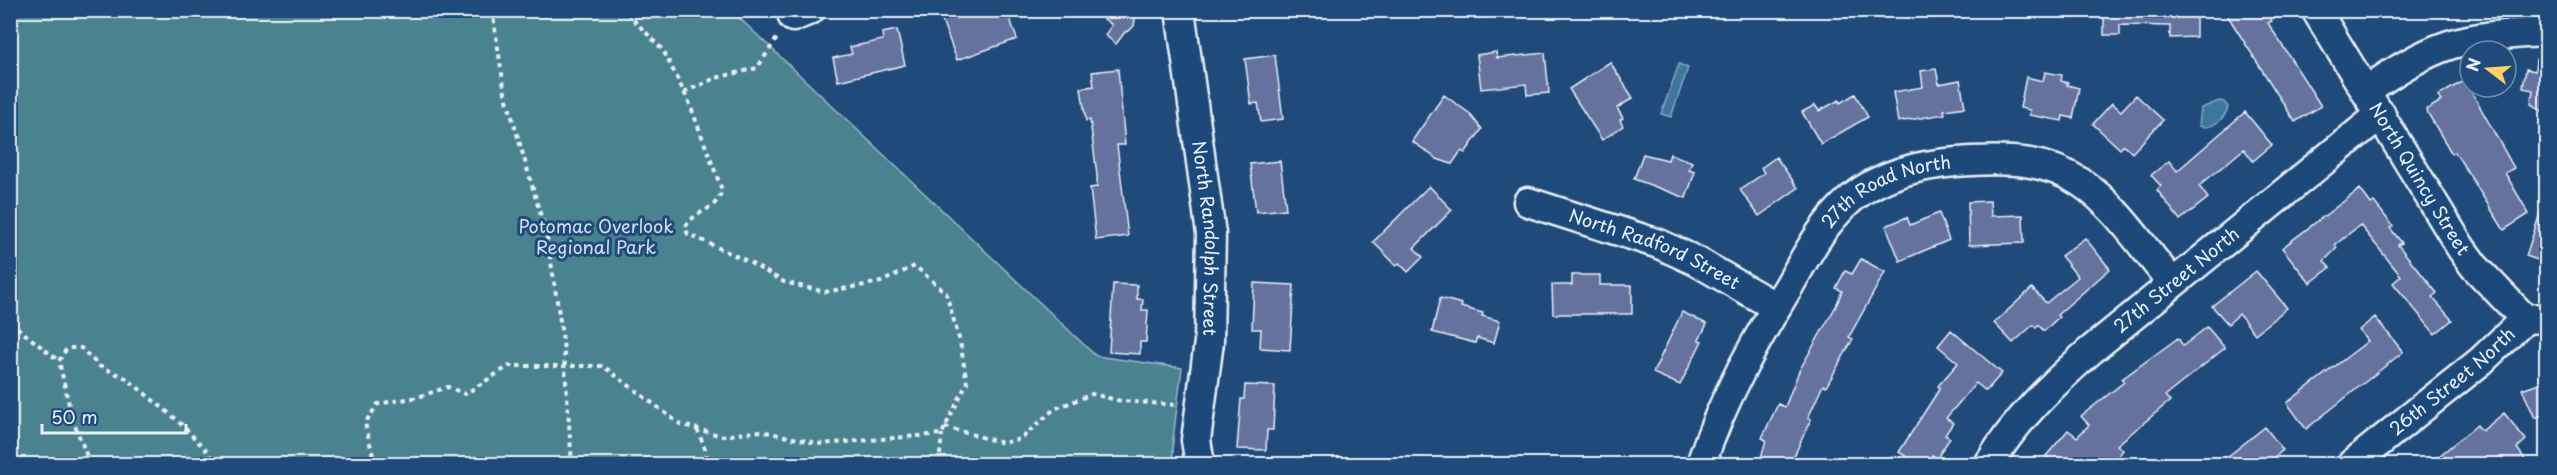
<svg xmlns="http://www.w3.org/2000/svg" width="2557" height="475" font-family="'Playpen Sans',sans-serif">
  <rect width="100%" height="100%" fill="#1f4a7a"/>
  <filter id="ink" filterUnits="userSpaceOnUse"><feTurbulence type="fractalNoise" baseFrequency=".0167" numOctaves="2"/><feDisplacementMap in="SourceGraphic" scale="12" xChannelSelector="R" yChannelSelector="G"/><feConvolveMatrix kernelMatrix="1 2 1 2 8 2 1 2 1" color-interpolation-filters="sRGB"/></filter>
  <g filter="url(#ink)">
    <!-- green -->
    <path fill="#4c828f" stroke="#9abac4" stroke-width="1.5" d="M10 11H732L1096 356 1182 368 1173 439V464H11Z"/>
    <!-- water -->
    <path fill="#41769e" stroke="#84a7c2" stroke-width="1.5" d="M1679 64 1688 68 1671 117 1661 114Z
      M2219 101 2224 102 2228 107C2225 119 2212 130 2199 126L2201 108Z"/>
    <!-- building -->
    <path fill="#66729e" stroke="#e8f1f8" stroke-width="1.5" d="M952 10H1007L1017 39 957 60 940 15Z
      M1092 10H1125L1135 19 1134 26 1129 31 1125 32 1116 44 1105 35 1112 25Z
      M2104 10H2196V37L2170 38V26L2120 25V35H2104Z
      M2224 10H2265L2272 21 2268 23 2321 106 2295 122Z
      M897 30 905 65 838 81 833 58 852 54 850 47 883 40 882 33Z
      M1496 52 1497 58 1545 53 1549 93 1527 95 1526 84 1481 89 1477 55Z
      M1275 55 1283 119 1261 122 1258 103 1251 104 1245 59Z
      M2536 59 2547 60V114L2531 104 2533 90 2523 88 2526 69 2535 71Z
      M1610 62 1633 98 1617 108 1623 118 1620 120 1623 126 1602 140 1569 89Z
      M1118 69 1125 145H1117L1128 236 1096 240 1090 188 1097 187V175L1090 120 1086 121 1081 88 1094 86 1092 72Z
      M1936 69 1939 84 1960 80 1965 107 1944 110 1945 114 1898 122 1893 92 1923 87 1921 71Z
      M2045 72 2062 75 2061 81 2068 83 2067 85 2079 88 2073 118 2063 116 2062 121 2029 115 2030 110 2020 108 2026 77 2043 81Z
      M2465 80 2514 168 2505 173 2529 214 2504 230 2455 152 2452 154 2426 110 2441 101 2438 96Z
      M1855 94 1868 117 1821 144 1802 112 1815 105 1819 111 1839 100 1840 103Z
      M1444 95 1469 113 1482 129 1465 153 1461 151 1452 164 1437 159 1412 141Z
      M2136 95 2163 120 2132 153 2124 145 2120 149 2093 124 2112 103 2121 111Z
      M2245 112 2272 145 2253 161 2244 149 2199 186 2208 198 2180 220 2157 190 2161 186 2151 175 2169 161 2177 171Z
      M1643 154 1668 160 1670 154 1692 162 1689 170 1695 172 1686 198 1634 179Z
      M1776 157 1798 188 1759 216 1740 190 1764 173 1761 168Z
      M1280 161 1286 209 1256 212 1250 164Z
      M1429 186 1452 210 1414 248 1423 257 1408 272 1399 263 1396 265 1373 242Z
      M2360 189 2371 204 2374 202 2393 226 2390 228 2402 243 2398 245 2437 293 2432 297 2452 320 2435 334 2393 283 2401 276 2360 225 2335 245 2337 248 2324 261 2330 268 2310 283 2282 248Z
      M1990 201 1991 216 2023 215 2024 243 1969 245 1968 202Z
      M2543 204H2547V263L2526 256Z
      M1939 213 1949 240 1900 261 1886 226 1907 217 1910 225Z
      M2085 238 2110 269 2057 315 2059 317 2044 331 2038 325 2036 328 2033 325 2013 343 1994 323 2032 288 2046 303 2078 277 2061 256Z
      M1861 259 1885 272 1849 337 1853 339 1826 387 1823 385 1808 418 1811 419 1790 465H1759L1766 440 1762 438 1778 404 1785 407 1799 371 1836 306 1842 291 1836 288 1845 271 1852 274Z
      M2256 271 2287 308 2255 334 2239 314 2228 324 2212 306Z
      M1572 275H1600V285H1632V314H1553L1552 285H1572Z
      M1254 283 1294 285 1290 350 1260 348 1261 329H1252Z
      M1113 284 1137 285V299H1143L1142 310H1148L1146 342H1140V354L1109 352Z
      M1440 298 1462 304 1461 307 1483 313 1482 316 1500 321 1494 343 1477 338 1475 343 1432 332Z
      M1682 312 1707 324 1699 340 1702 341 1680 385 1653 373Z
      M2375 317 2403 352 2306 429 2287 403 2368 341 2359 330Z
      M2207 327 2225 348 2165 396 2170 401 2117 445 2123 450 2111 465H2055L2046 456 2068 430 2077 437 2089 425 2081 416 2124 382 2122 379 2178 338 2183 346Z
      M1951 330 2002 373 1986 391 1976 383 1946 418 1953 423 1945 435 1950 438 1937 458 1932 455 1926 465H1919L1899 452 1940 388 1938 386 1958 363 1938 346Z
      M2547 380V413L2535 418 2522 389Z
      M1245 385 1275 386 1273 430H1267L1266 450 1237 449 1241 399H1244Z
      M2504 413 2526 440 2517 448 2529 465H2428L2477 425 2482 431Z
      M2265 427 2283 450 2264 465H2217Z"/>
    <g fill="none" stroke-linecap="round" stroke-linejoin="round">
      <!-- minor casing -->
      <g stroke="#e8f1f8" stroke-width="33">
        <g id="minor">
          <path id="s1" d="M1180 10 1211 234 1209 342 1196 440 1200 464"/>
          <path id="s2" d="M2316 10 2461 248 2474 266 2525 319 2546 318"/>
          <path d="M793 17 810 10"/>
          <path d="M2367 90C2392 73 2419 55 2449 45 2480 35 2514 34 2546 32"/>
          <path id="s3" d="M1528 202 1659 244 1696 261 1776 307"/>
          <path id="s4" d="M1701 464C1721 402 1755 342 1789 286 1809 251 1828 213 1863 190 1896 169 1932 163 1971 161 2010 159 2046 160 2080 182 2117 206 2143 249 2172 282"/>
          <path id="s5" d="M1989 464C2015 420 2052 385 2090 351L2381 114"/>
          <path id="s6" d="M2352 464 2481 361 2525 319"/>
        </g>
      </g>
      <!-- path -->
      <path stroke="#e8f1f8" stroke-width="4" stroke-dasharray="4.5 4.5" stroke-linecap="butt" d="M492 10 505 93 546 233 552 268 563 341 572 464
        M684 92 716 78 757 68 779 35
        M10 322 59 361
        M945 427 1003 443 1021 439 1054 409 1092 394 1121 401 1178 405
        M697 429 706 451 707 464
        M90 464 72 418 59 361 67 348H81L99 366 126 378 176 419 209 453 214 464
        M375 464 365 423 378 404 418 397 448 387 465 394 509 366H603L680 424 722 436 761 431 821 444 942 434 945 427 967 383 960 342 946 293 915 266 881 282 825 292 784 282 745 260 688 234 685 228C694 209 716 213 722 190L689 102 663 50 624 10
        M939 464 942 434"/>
      <!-- minor -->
      <use href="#minor" stroke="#1f4a7a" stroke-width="28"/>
    </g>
  </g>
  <g text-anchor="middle" stroke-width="6" stroke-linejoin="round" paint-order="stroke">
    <!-- street labels -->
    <g font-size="18" fill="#e8f1f8" stroke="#1f4a7a">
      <text dy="6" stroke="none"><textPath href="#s2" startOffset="198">North Quincy Street</textPath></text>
      <text dy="6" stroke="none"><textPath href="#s4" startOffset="342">27th Road North</textPath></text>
      <text dy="6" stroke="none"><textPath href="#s1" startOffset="230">North Randolph Street</textPath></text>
      <text dy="6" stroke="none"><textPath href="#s3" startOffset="135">North Radford Street</textPath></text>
      <text dy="6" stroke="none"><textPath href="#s5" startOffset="264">27th Street North</textPath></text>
      <text dy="6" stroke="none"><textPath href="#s6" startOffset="130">26th Street North</textPath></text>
    </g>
    <!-- park labels -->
    <g font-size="18" fill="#d1e0e8" stroke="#1f4a7a">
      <text x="596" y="233">Potomac Overlook<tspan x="596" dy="21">Regional Park</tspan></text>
    </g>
  </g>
  <!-- margin -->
  <rect width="2557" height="475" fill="none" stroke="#1f4a7a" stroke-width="36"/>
  <rect x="18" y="18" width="2521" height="439" fill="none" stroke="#e8f1f8" stroke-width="2" filter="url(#ink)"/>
  <!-- north arrow -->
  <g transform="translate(2488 69) rotate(287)"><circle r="28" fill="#1f4a7a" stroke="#6f8dac" stroke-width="1.5"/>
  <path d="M0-4.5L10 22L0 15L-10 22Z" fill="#ffd166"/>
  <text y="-9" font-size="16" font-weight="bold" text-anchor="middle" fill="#e8f1f8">N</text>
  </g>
  <!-- scale -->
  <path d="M42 424v9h144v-9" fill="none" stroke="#e8f1f8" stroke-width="3"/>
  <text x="51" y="424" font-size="18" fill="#e8f1f8" stroke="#1f4a7a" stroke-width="4.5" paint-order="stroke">50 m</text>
</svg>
